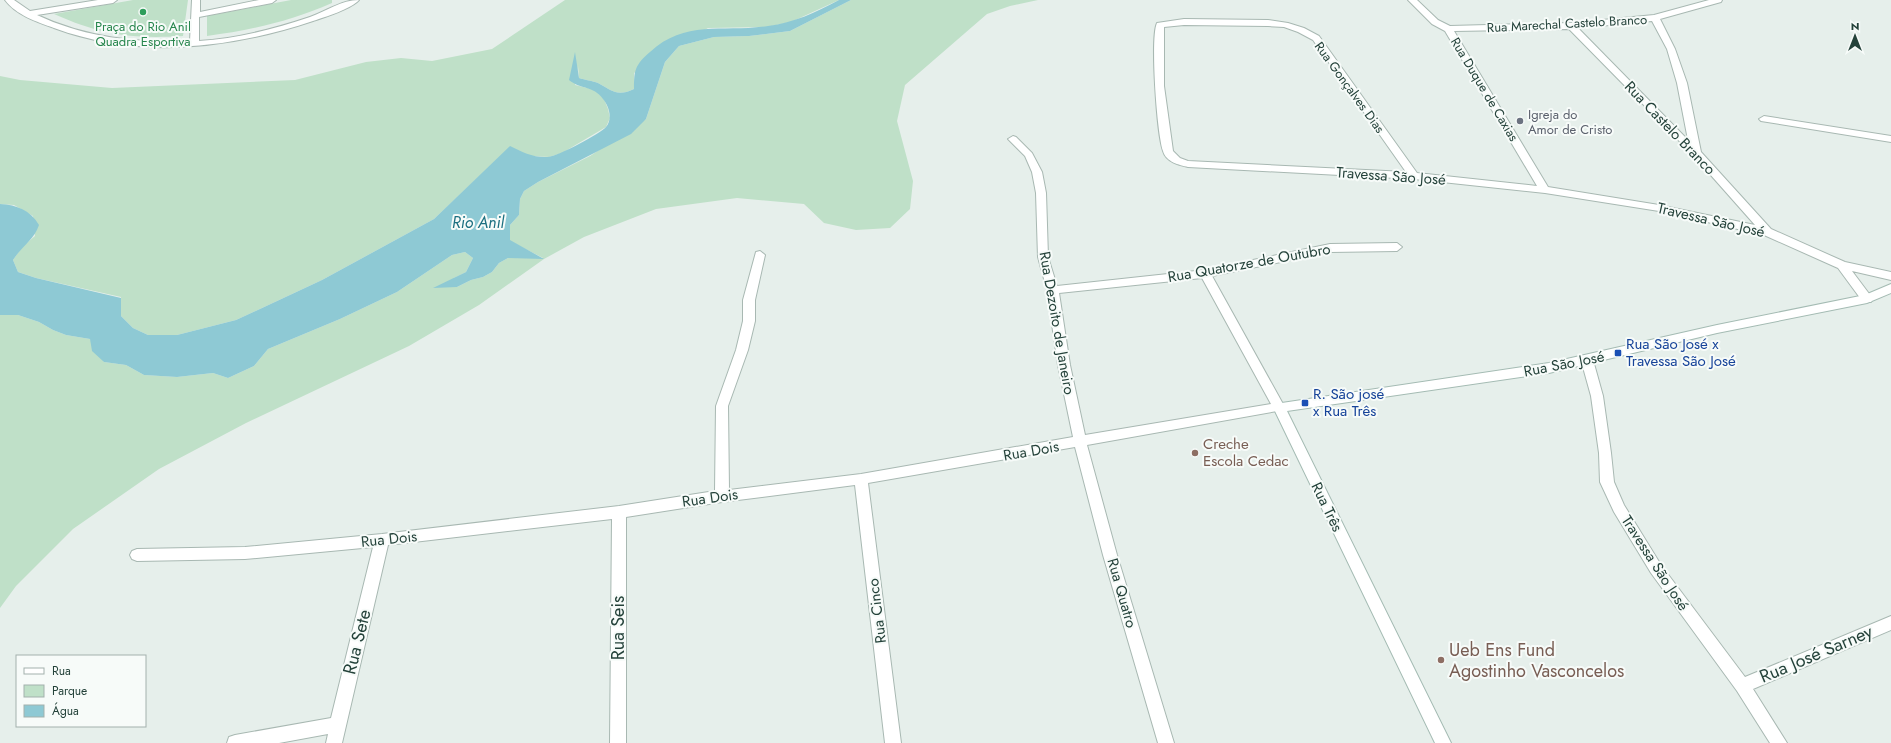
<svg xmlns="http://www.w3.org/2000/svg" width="1891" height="743" font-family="Jost,sans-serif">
  <rect width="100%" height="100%" fill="#e6efeb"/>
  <!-- green -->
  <path fill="#bfe0c8" d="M133 0H188L183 36C132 39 101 35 54 14Z
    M291 0H332V3C290 21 253 30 207 36V16Z
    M565 0H839L791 22 767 27 708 28 634 73V89C617 97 613 91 598 83 593 81 585 80 579 78L578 66 575 85 596 90 604 99 608 109 610 118 606 127 562 153 549 157 530 156 510 147 434 219 322 280 236 320 177 335H148L133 328 121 316V297L36 278 18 272 13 260 22 247 35 236 33 216 14 205 0 204V76L20 80 112 88 295 80 366 62 401 58 432 61 492 49Z
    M851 0H1038L1010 6 987 14 905 85 897 121 913 181 910 209 890 228 856 230 824 223 804 204 737 198 656 209 584 237 544 259 479 305 409 346 246 423 159 469 73 529 16 586 0 608V315H18L39 322 53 330 66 335 90 339 104 362 126 365 144 375 177 377 213 373 228 378 254 366 268 349 340 319 397 292 452 255 465 252 473 258 466 272 454 278 457 287 471 280 483 277 492 272 499 263 508 258H543L510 241V225L519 215 520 199 524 191 538 182 590 156 646 119 665 62 679 46 714 37 749 36 790 31Z"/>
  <!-- water -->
  <path fill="#8ec9d4" d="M839 0H851L790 31 749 36 714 37 679 46 665 62 646 119 631 134 538 182 524 191 520 199 519 215 510 225V240L544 259 508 258 499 263 492 272 483 277 471 280 457 287 433 288 466 272 473 258 465 252 452 255 397 292 340 319 268 349 254 366 228 378 213 373 177 377 144 375 126 365 104 362 92 351 90 339 66 335 53 330 39 322 18 315H0V204C17 205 30 210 39 225 34 240 22 246 13 260L18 272 36 278 121 298V316L133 328 148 335H177L236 320 322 280 434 219 510 146C522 152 534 158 548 157 558 156 600 134 606 127 613 119 609 106 603 99 593 85 581 90 569 80L575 52 579 78C585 80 593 81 598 83 613 91 617 97 634 89 634 70 635 65 650 52 686 19 724 33 768 26 794 23 816 12 839 0Z"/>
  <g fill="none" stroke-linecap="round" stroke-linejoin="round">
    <!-- street casing -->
    <g stroke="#a8b8b2" stroke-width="2">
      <path id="street" d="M5 0H14L30 11 98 0H117L113 3 37 15C86 38 137 43 190 41L192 0H200V12L259 0H276L272 3 199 17V41C236 39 274 29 310 17 327 11 341 0 359 0 351 9 325 17 313 21 229 49 138 59 54 28 37 22 16 15 5 0Z
        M1408 0H1417L1438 20 1450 26 1571 23 1654 15 1709 0H1722L1721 2 1660 19 1675 49 1687 83 1701 152 1771 229 1845 262 1891 272V280L1852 271 1873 299 1871 302H1863L1838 268 1764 235 1659 211 1545 193 1414 179 1188 167C1179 165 1166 162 1163 151 1157 134 1150 38 1157 23L1184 19 1268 20 1288 23 1304 28 1319 36 1417 173 1537 186 1445 31 1432 24ZM1652 21 1667 49 1677 83 1688 140 1578 28ZM1184 25 1268 26 1284 27 1298 32 1313 40 1406 172 1188 161 1180 158 1173 151 1164 86V27ZM1569 29 1693 155 1755 225 1659 205 1548 187 1454 31Z
        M1764 116 1891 136V142L1761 121 1759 119Z
        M1013 136 1016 137 1032 153 1042 172 1046 193 1048 257 1057 286 1205 270 1330 244 1397 243 1402 247 1397 251 1330 252 1212 276 1283 404 1285 407 1283 410 1087 445 1117 555 1174 743H1158L1103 555 1075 447 868 483 901 743H885L855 485 722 502 626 517V743H610L612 519 388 545 342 743H326L328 734 279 743H227L229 737 235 735 331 718 373 547 245 559 137 561 132 559 130 555 132 551 137 549 245 547 382 534 619 506 715 491 716 406 736 350 743 321V300L756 252 760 251 765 255 755 300V321L748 350 728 406 729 490 861 474 1073 437 1058 365 1047 290 1038 257 1036 193 1032 172 1025 156 1008 139ZM1202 278 1271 404 1085 435 1070 365 1059 293Z
        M1587 355 1591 357 1593 360 1603 396 1611 453 1614 482 1624 505 1661 565 1745 677 1891 616V630L1753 689 1787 743H1770L1737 691 1651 573 1614 512 1600 482 1599 453 1591 396 1581 360 1583 357Z"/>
    </g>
    <!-- secondary casing -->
    <g stroke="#a4bbb3" stroke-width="2">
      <path id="secondary" d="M1891 284V293L1867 303 1717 333 1549 373 1287 411 1451 743H1435L1273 407 1275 404 1549 363 1717 325 1865 295Z"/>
    </g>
    <!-- street -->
    <use href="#street" fill="#fff" fill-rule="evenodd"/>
    <!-- secondary -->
    <use href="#secondary" fill="#fff" fill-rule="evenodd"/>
  </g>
  <!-- markers -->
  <circle fill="#2e9e5b" stroke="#f7fbf9" stroke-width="1.5" cx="143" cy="12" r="4"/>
  <circle fill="#6b7280" stroke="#f7fbf9" stroke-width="1.5" cx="1520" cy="121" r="4"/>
  <g fill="#1a4fb4" stroke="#f7fbf9" stroke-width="1.5">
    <rect x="1614" y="349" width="8" height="8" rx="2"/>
    <rect x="1301" y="399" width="8" height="8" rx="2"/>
  </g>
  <g fill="#8d6e63" stroke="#f7fbf9" stroke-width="1.5">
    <circle cx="1195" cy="453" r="4"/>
    <circle cx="1441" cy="660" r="4"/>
  </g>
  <g text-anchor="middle" stroke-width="4" stroke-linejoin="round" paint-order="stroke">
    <!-- far-street labels -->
    <g font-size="13" fill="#24423a" stroke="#f7fbf9">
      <text transform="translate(1567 23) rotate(-3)" y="5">Rua Marechal Castelo Branco</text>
      <text transform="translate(1350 87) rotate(54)" y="5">Rua Gonçalves Dias</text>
      <text transform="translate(1485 89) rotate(59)" y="5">Rua Duque de Caxias</text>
    </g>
    <!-- far-leisure labels -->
    <g font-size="13" fill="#27864d" stroke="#f7fbf9">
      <text x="143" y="31">Praça do Rio Anil<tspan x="143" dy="15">Quadra Esportiva</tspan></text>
    </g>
    <!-- far-worship labels -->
    <g font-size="13" fill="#5b616d" stroke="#f7fbf9" text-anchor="start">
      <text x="1528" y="119">Igreja do<tspan x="1528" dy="15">Amor de Cristo</tspan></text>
    </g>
    <!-- street labels -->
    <g font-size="15" fill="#24423a" stroke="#f7fbf9">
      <text transform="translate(1670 128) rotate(46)" y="5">Rua Castelo Branco</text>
      <text transform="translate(1391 176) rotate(4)" y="5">Travessa São José</text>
      <text transform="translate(1711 220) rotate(13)" y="5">Travessa São José</text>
      <text transform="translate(1249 263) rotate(-10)" y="5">Rua Quatorze de Outubro</text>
      <text transform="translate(1057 323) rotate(80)" y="5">Rua Dezoito de Janeiro</text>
      <text transform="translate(1564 364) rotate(-11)" y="5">Rua São José</text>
      <text transform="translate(1031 451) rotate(-10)" y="5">Rua Dois</text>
      <text transform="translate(710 498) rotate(-8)" y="5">Rua Dois</text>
      <text transform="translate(1327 507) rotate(64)" y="5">Rua Três</text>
      <text transform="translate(389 539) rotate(-6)" y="5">Rua Dois</text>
      <text transform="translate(1655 563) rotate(57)" y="5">Travessa São José</text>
      <text transform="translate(1122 593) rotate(74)" y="5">Rua Quatro</text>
      <text transform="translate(877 611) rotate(-97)" y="5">Rua Cinco</text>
    </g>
    <!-- transit labels -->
    <g font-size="15" fill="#164399" stroke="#f7fbf9" text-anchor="start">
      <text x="1626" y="349">Rua São José x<tspan x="1626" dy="17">Travessa São José</tspan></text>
      <text x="1313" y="399">R. São josé<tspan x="1313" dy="17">x Rua Três</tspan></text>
    </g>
    <!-- education labels -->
    <g font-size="15" fill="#785e54" stroke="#f7fbf9" text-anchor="start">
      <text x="1203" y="449">Creche<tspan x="1203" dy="17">Escola Cedac</tspan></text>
    </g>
    <!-- water labels -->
    <g font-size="16" font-style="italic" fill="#1c6f80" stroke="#f7fbf9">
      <text x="478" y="228">Rio Anil</text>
    </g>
    <!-- near-street labels -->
    <g font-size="18" fill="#24423a" stroke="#f7fbf9">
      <text transform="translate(618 628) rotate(-90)" y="6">Rua Seis</text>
      <text transform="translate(357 642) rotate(-76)" y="6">Rua Sete</text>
      <text transform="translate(1816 654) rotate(-23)" y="6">Rua José Sarney</text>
    </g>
    <!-- near-education labels -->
    <g font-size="18" fill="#785e54" stroke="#f7fbf9" text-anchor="start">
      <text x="1449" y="656">Ueb Ens Fund<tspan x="1449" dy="21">Agostinho Vasconcelos</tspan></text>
    </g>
  </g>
  <!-- legend -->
  <rect x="16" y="655" width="130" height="72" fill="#f7fbf9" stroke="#a3b1ad"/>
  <rect x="24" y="668" width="20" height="6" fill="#ffffff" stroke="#a3b1ad"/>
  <text x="52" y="675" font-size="12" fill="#24423a">Rua</text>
  <rect x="24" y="685" width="20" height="12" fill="#bfe0c8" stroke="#a3b1ad"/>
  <text x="52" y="695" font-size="12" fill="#24423a">Parque</text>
  <rect x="24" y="705" width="20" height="12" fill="#8ec9d4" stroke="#a3b1ad"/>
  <text x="52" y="715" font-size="12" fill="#24423a">Água</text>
  <!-- north arrow -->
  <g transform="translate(1855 36)" stroke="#f7fbf9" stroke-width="3" paint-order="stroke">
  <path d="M0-3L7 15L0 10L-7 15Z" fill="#24423a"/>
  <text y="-6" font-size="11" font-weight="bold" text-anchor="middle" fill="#24423a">N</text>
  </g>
</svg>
